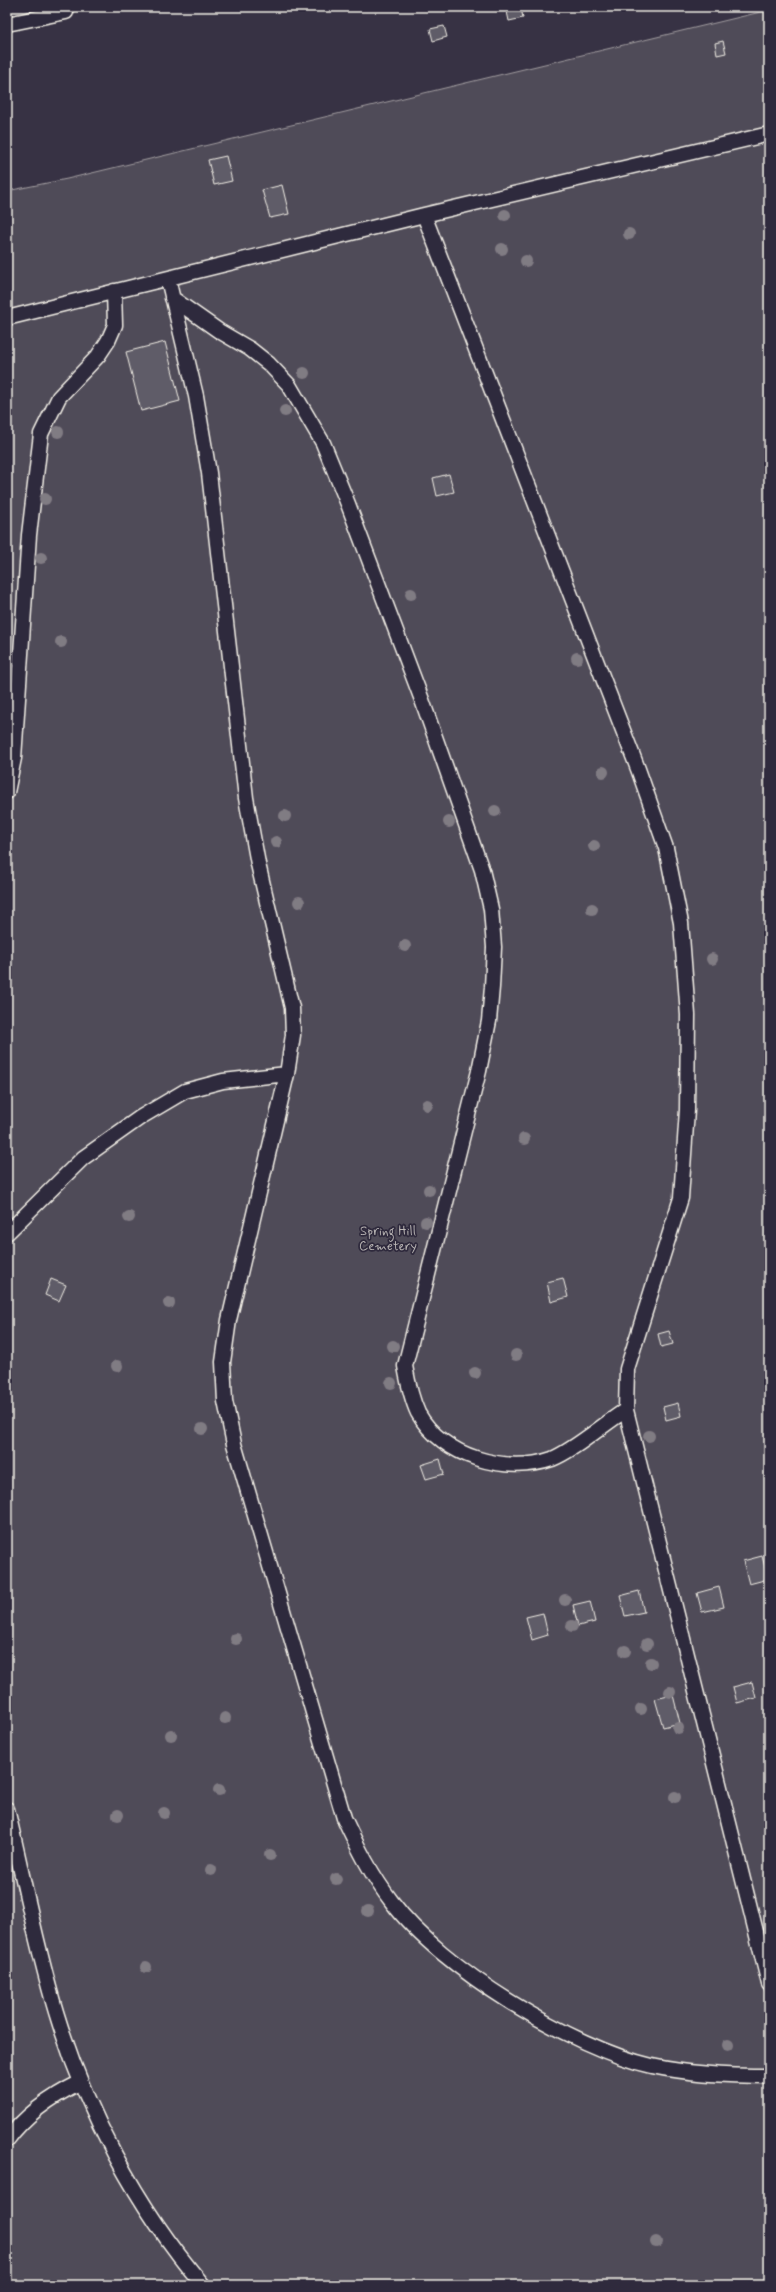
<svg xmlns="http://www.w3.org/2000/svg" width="776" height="2292" font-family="Mynerve,sans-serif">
  <rect width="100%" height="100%" fill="#373244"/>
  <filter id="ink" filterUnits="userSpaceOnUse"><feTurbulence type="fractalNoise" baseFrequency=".025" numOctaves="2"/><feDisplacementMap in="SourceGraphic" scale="8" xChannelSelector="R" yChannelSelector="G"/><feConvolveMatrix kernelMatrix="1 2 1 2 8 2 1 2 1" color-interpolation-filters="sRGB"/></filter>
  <g filter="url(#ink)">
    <!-- green -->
    <path fill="#504b59" stroke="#a29ea0" d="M769 10V2285H7V191L67 179Z"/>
    <!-- building -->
    <path fill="#5f5c67" stroke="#f4f1e8" d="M506 7H521L523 18 509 21Z
      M444 26 447 37 433 41 430 29Z
      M723 41 726 53 717 55 715 43Z
      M226 156 232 181 214 185 208 160Z
      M282 185 289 214 270 218 262 190Z
      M165 342 180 401 141 411 126 352Z
      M449 474 454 492 437 496 433 478Z
      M563 1278 568 1297 551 1302 547 1282Z
      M51 1279 66 1285 59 1301 45 1295Z
      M669 1331 673 1344 661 1347 658 1334Z
      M678 1403 681 1416 666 1420 663 1407Z
      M440 1459 444 1474 426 1479 421 1465Z
      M762 1556 768 1579 749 1584 743 1561Z
      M719 1587 724 1607 702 1612 697 1593Z
      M639 1591 644 1612 625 1616 620 1596Z
      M590 1601 595 1622 578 1626 573 1605Z
      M543 1613 548 1635 532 1640 526 1617Z
      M752 1682 756 1698 737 1703 733 1687Z
      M673 1695 680 1723 663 1727 655 1699Z"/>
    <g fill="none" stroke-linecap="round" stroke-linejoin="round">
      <!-- service casing -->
      <g stroke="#f4f1e8" stroke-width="17">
        <path id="service" d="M7 24 66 12
          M424 215 638 769 666 848 681 923 688 1015 687 1110 681 1198 627 1369 626 1410 769 1984
          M168 279 196 396 209 473 246 798 258 864 292 1008 293 1035 287 1074 229 1320 223 1362 225 1401 234 1444 344 1818C358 1848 372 1876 392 1902 441 1968 572 2048 652 2066 689 2074 731 2076 769 2076
          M172 298 219 331 250 349 269 364 289 385 323 443 348 504 422 700 482 870 491 909 494 947 492 987 489 1021 479 1071 405 1366C408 1383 411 1398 418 1413 442 1457 507 1475 552 1459 573 1451 605 1423 626 1410
          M7 318 424 215 769 134
          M7 792 14 758 29 535 41 434 59 397 98 356 108 341 115 325 114 291
          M7 1233 83 1158 141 1117 185 1091 223 1081 287 1074
          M7 1809C23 1876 36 1946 56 2012 86 2111 136 2206 203 2285
          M7 2140C26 2114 52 2096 81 2082"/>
      </g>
      <!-- service -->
      <use href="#service" stroke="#2f2a3d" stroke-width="14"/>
    </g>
    <!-- trees -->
    <g fill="#807b83">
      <circle cx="505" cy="215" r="6"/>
      <circle cx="629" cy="234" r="6"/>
      <circle cx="502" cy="249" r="6"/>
      <circle cx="526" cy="261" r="6"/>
      <circle cx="304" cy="373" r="6"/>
      <circle cx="285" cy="411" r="6"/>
      <circle cx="58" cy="432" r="6"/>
      <circle cx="45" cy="499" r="6"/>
      <circle cx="41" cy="558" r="6"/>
      <circle cx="411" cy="594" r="6"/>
      <circle cx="61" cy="642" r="6"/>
      <circle cx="577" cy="658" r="6"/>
      <circle cx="603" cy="772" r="6"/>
      <circle cx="495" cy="811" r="6"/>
      <circle cx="285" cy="816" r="6"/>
      <circle cx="449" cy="822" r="6"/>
      <circle cx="276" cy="842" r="6"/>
      <circle cx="594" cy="846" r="6"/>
      <circle cx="299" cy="902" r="6"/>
      <circle cx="592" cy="909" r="6"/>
      <circle cx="405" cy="946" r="6"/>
      <circle cx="712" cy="959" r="6"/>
      <circle cx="427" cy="1105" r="6"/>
      <circle cx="524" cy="1139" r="6"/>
      <circle cx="429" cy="1190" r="6"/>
      <circle cx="129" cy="1217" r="6"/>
      <circle cx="426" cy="1222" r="6"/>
      <circle cx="169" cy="1303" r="6"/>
      <circle cx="393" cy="1346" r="6"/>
      <circle cx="516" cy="1355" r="6"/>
      <circle cx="117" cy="1366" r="6"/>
      <circle cx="475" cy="1373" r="6"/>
      <circle cx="391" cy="1383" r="6"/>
      <circle cx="202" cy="1429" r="6"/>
      <circle cx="649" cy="1436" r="6"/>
      <circle cx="565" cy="1600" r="6"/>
      <circle cx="572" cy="1626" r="6"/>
      <circle cx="236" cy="1639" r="6"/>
      <circle cx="647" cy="1644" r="6"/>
      <circle cx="625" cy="1651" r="6"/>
      <circle cx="651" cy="1663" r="6"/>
      <circle cx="670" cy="1692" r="6"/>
      <circle cx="641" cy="1709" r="6"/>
      <circle cx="225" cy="1718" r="6"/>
      <circle cx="678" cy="1728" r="6"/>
      <circle cx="171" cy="1735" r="6"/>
      <circle cx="219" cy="1790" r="6"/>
      <circle cx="675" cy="1797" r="6"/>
      <circle cx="164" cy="1813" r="6"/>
      <circle cx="118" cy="1815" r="6"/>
      <circle cx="270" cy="1855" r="6"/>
      <circle cx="211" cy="1870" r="6"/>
      <circle cx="336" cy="1879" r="6"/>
      <circle cx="368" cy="1911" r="6"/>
      <circle cx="146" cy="1967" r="6"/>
      <circle cx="728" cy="2045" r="6"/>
      <circle cx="656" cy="2242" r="6"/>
    </g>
  </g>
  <g text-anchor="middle" stroke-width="3.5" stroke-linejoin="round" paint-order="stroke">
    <!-- park labels -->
    <g font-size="13" fill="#bbb7b6" stroke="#2f2a3d">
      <text x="388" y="1235">Spring Hill<tspan x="388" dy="15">Cemetery</tspan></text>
    </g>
  </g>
  <!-- margin -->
  <rect width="776" height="2292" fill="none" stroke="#2f2a3d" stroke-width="24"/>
  <rect x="12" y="12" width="752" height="2268" fill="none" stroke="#f4f1e8" stroke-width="1.5" filter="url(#ink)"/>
</svg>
